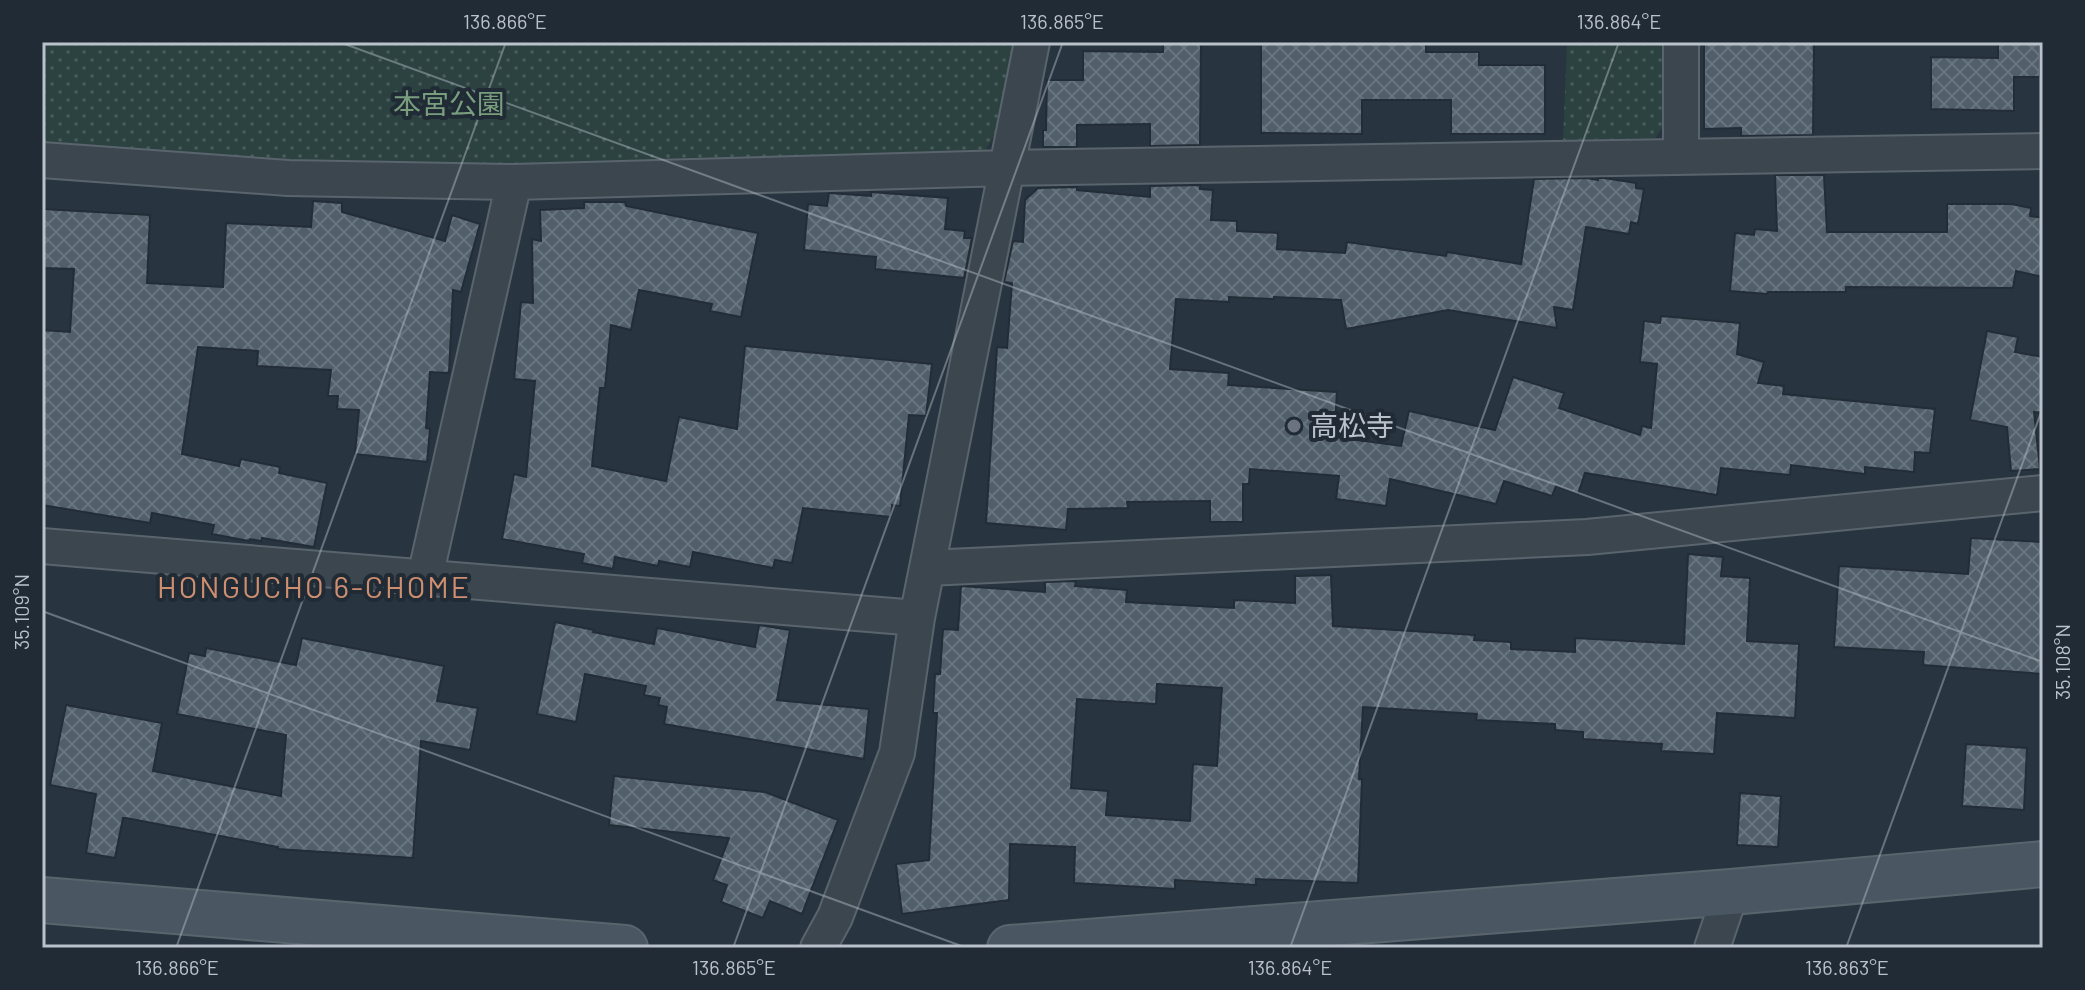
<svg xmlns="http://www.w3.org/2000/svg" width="2085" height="990" font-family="Barlow,'Noto Sans JP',sans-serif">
  <defs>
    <pattern id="park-dots" width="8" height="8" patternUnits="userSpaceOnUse" patternTransform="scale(2)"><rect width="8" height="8" fill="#2b4241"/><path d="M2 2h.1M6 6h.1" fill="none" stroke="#485c5b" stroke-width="1.8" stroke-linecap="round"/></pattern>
    <pattern id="building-cross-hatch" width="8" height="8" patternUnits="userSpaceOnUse" patternTransform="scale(2)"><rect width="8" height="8" fill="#515f6a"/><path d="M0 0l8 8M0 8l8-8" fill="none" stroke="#68747e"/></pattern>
  </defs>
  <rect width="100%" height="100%" fill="#28343f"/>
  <!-- park -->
  <path fill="url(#park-dots)" d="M42 42H1014L994 136 982 156 520 163 491 169 282 161 42 145Z
    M1567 42H1666L1665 124 1655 138 1563 140Z"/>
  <!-- building -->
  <path fill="url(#building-cross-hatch)" stroke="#232d37" stroke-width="2" fill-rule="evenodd" d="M1163 42H1201L1200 145 1150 146V124L1077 125V147H1043V130H1046L1047 80H1083V51L1163 52Z
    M1261 42H1426V52H1479V65H1545V134H1451V100H1362V134L1261 133Z
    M1704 42H1814L1813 135 1741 136V128L1704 129Z
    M1998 42H2040V77H2014V111L1931 109V57L1998 58Z
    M1775 175H1824L1827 232H1947V204H2011L2031 208 2030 216 2043 218V277L2016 271 2013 288 1846 287V292H1768L1767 294 1730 291 1735 233 1754 235 1755 229 1777 231Z
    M1587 178 1598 180V178H1604L1636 183V188L1644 189 1638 224 1631 222 1629 234 1586 227 1573 310 1554 307 1557 328 1448 310 1346 329 1341 300 1274 297V299L1229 297V302L1176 299 1170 369 1229 373 1228 385 1337 392 1334 437 1401 446 1409 411 1495 430 1513 377 1564 393 1559 408 1640 435 1642 426 1651 428 1657 364 1640 362 1644 321 1660 323 1661 316 1740 323 1737 354 1764 362 1758 383 1784 386 1783 394 1935 409 1930 453 1915 452 1914 472 1865 467V474L1791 465 1790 475 1721 468 1717 495 1585 473 1578 494 1556 486 1552 496 1504 481 1496 504 1390 479 1386 506 1372 504 1336 499 1339 476 1250 469 1249 484H1243V522H1210V501L1127 502 1128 508 1068 509 1066 530 986 523 997 347 1007 348 1012 283 1004 282 1013 241 1023 242 1025 200 1038 188 1077 187V190L1150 197V186L1200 185V189L1213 190 1211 220 1237 221V231L1278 233 1277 249 1345 253 1347 242 1446 256 1447 252 1521 264 1534 179Z
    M871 192 948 198 945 229 965 231 964 238H972L964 278 875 269 876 257 804 250 808 204 827 206 829 193 871 196Z
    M313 201 342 203V212L445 241 452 215 480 224 461 292 453 290 449 373 430 372 426 428 430 429 427 462 355 454 359 410 337 409 338 396H328L331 370 257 366 258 351 198 347 182 454 239 466 241 459 280 467 279 473 327 483 314 547 262 538 261 541 250 539 249 541 212 534 214 525 152 513 150 523 42 505V330L70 332 74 269 42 268V209L150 215 147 283 223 287 226 223 311 227Z
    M584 202H625L626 206 758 233 741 317 710 311 712 304 639 290 631 330 611 325 605 388H600L592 466 666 481 679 417 737 429 745 346 932 364 926 416 909 415 900 506 892 505 891 517 803 508 792 563 775 560 773 568 693 552 690 567 659 561 658 566 615 557 613 569 582 563 584 554 502 539 514 474 526 477 535 381 514 379 521 302 533 303 532 239 541 241 540 210 584 208Z
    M1987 331 2018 337 2015 352 2043 357V413L2034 412 2040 469 2011 471 2007 427 1970 420Z
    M1971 538 2043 542V674L1923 665 1924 652 1834 647 1839 566 1968 574Z
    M1688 554 1723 557 1721 576 1750 578 1747 641 1799 644 1795 718 1717 713 1714 754 1661 751 1662 744 1583 739V732L1555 730V724L1476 720 1477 714 1363 707 1359 779H1362L1358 883 1256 879V885L1175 880V889L1074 883 1075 847 1010 844 1009 900 902 914 896 864 929 860 937 713H933L935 674H940L943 629 958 630 961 586 1045 592V582L1076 581 1075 586 1127 590 1126 602 1234 608V600L1295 603V576L1331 575 1333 626 1475 635 1474 640 1511 642V649L1575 652V638L1684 644ZM1157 684 1222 688 1217 766 1193 764 1190 821 1106 815 1108 791 1071 788 1077 699 1156 704Z
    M555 622 594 630 593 632 654 644 657 628 755 647 759 625 790 630 777 700 869 709 864 759 664 724 667 707 658 705 660 698 644 695 646 686 585 674 576 722 537 714Z
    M302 638 444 666 437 701 478 708 470 750 421 741 413 858 278 849V847L126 818H123L115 858 86 853 96 794 50 785 66 705 162 723 153 771 281 796 286 735 177 714 189 653 205 656 206 648 296 665Z
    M1966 744 2027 748 2024 810 1962 806Z
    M614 776 765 792 838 820 802 914 770 901 763 918 721 902 727 885 713 880 729 838 609 825Z
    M1740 793 1781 796 1778 847 1737 845Z"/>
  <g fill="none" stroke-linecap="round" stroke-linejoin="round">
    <!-- street casing -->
    <g stroke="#5a646d" stroke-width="38">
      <path id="street" d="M1681 42V157
        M42 160 288 178 514 182 1007 168 2043 151
        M42 546 917 618
        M927 568 1587 537 2043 493
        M425 577 514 182
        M818 948 835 917 897 753 917 618 1032 42
        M1712 948 1731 892"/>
    </g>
    <!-- secondary casing -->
    <g stroke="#5a646d" stroke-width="48">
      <path id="secondary" d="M42 900 625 948
        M1010 948 1731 892 2043 864"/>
    </g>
    <!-- street -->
    <use href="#street" stroke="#3c464f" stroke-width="34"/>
    <!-- secondary -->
    <use href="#secondary" stroke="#4a5662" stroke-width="44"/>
  </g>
  <!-- ticks -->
  <path fill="none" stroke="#b9c1ca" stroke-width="2" stroke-opacity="0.45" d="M339 42 2043 662M42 611 967 948M176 948 506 42M733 948 1063 42M1290 948 1619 42M1846 948 2043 407"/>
  <!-- markers -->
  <circle fill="#6b7280" stroke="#212b35" stroke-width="3" cx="1294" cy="426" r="8"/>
  <g text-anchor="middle" stroke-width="8" stroke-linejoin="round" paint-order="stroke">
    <!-- park labels -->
    <g font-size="28" fill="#799e7e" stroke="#212b35">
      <text x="449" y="114">本宮公園</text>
    </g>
    <!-- poi labels -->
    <g font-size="28" fill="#b9c1ca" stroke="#212b35" text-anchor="start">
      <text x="1310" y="436">高松寺</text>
    </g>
    <!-- neighbourhood labels -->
    <g font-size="30" letter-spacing="2" fill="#ce8f70" stroke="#212b35">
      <text x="314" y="598">HONGUCHO 6-CHOME</text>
    </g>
  </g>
  <!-- border -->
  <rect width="2085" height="990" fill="none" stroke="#212b35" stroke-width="88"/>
  <rect x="44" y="44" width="1997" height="902" fill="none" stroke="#b9c1ca" stroke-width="3"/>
  <g font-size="20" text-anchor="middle" fill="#b9c1ca">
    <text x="505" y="29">136.866°E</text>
    <text x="1062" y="29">136.865°E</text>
    <text x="1619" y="29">136.864°E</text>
    <text transform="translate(22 612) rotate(-90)" y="7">35.109°N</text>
    <text transform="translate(2063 662) rotate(-90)" y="7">35.108°N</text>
    <text x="177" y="975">136.866°E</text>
    <text x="734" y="975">136.865°E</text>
    <text x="1290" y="975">136.864°E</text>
    <text x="1847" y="975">136.863°E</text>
  </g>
</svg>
